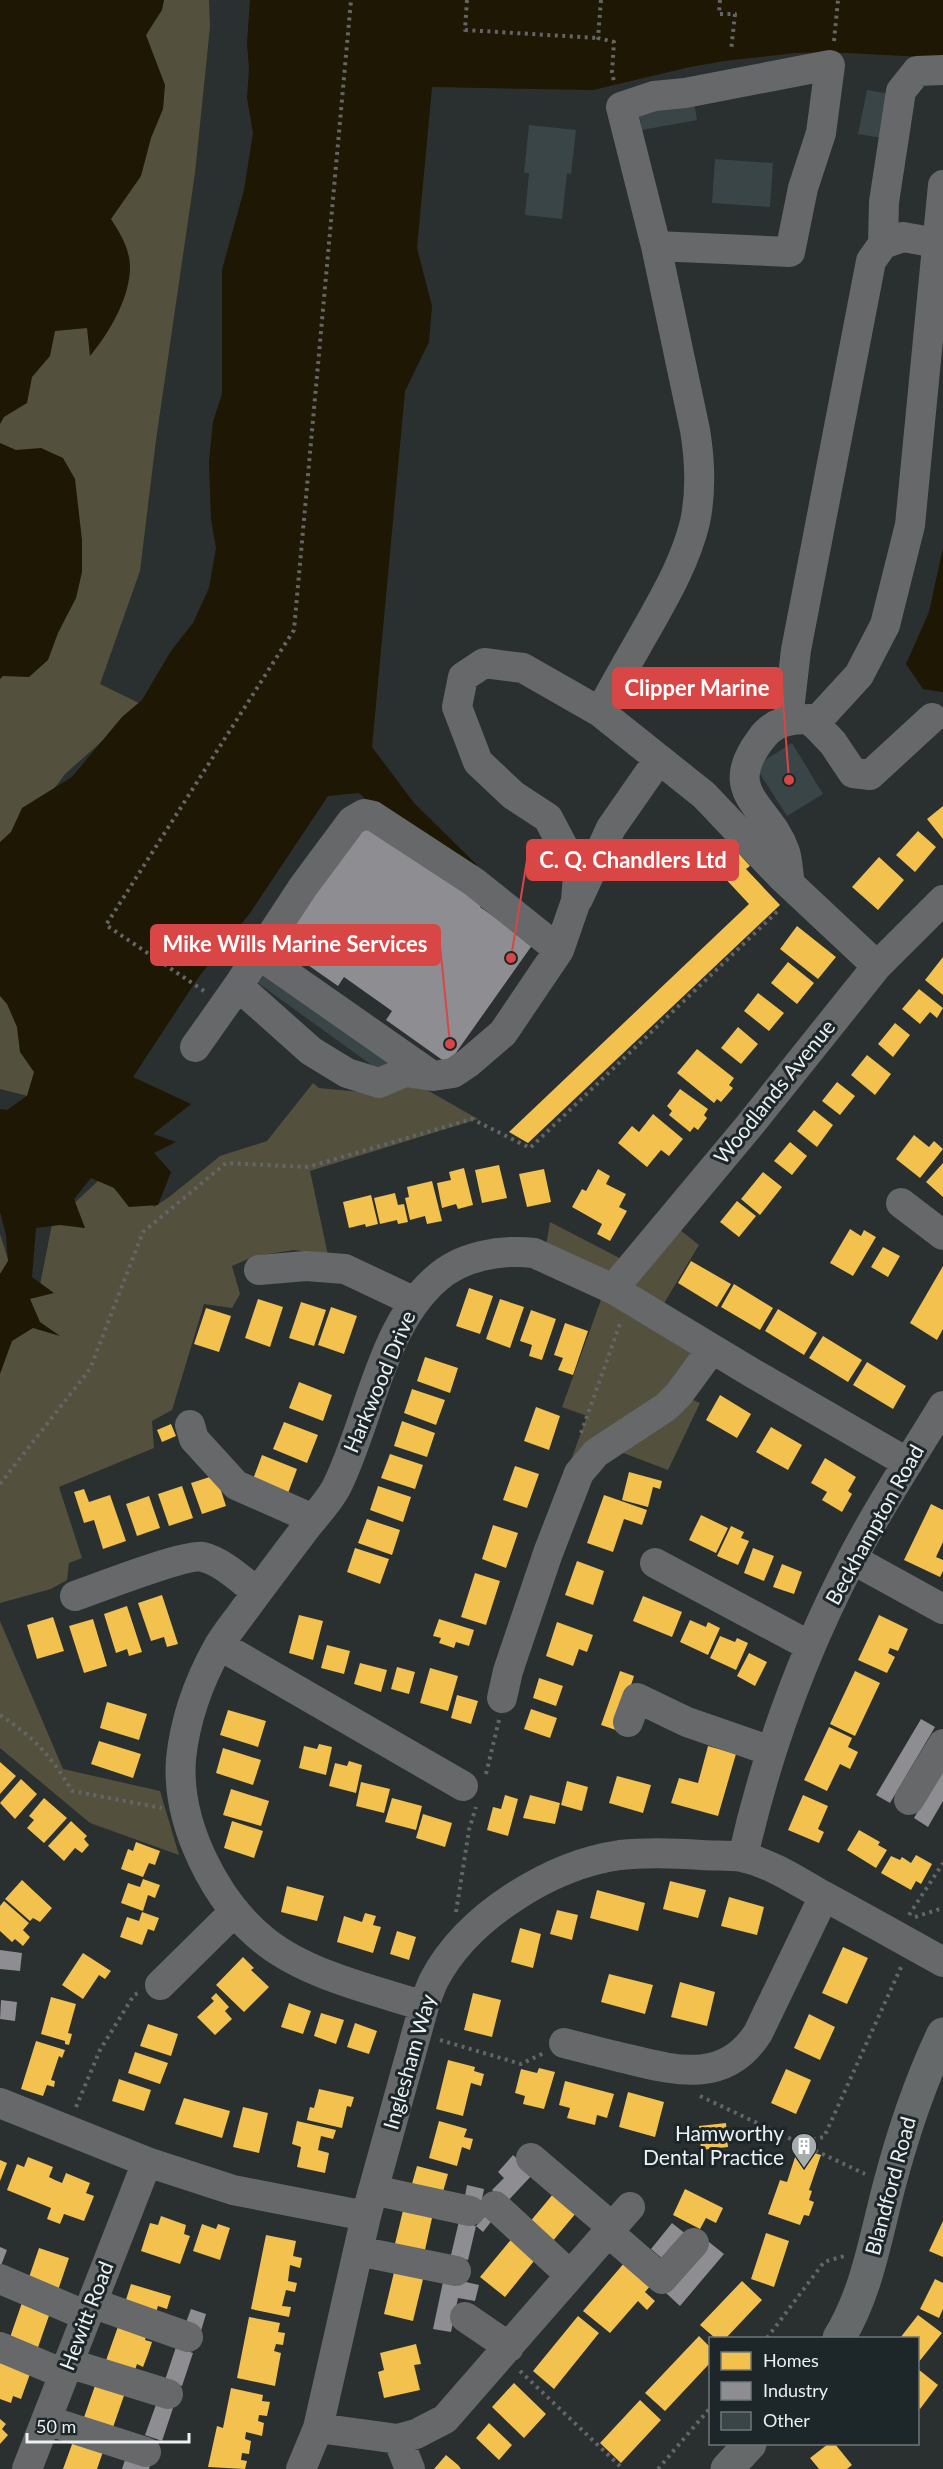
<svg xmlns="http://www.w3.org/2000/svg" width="943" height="2469" font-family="Lato,sans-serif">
  <rect width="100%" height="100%" fill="#2a2f30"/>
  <!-- green -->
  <path fill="#54503e" d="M22 0H209L210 27 195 173 156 440 140 571 100 684 143 705 65 774 0 861V17Z
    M0 932 52 1055 36 1098 0 1089Z
    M406 1078 478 1119 310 1171 328 1255 294 1250 255 1256 232 1266 240 1294 232 1308 204 1304 172 1410 152 1421 154 1448 59 1487 82 1558 69 1563 67 1580 51 1589 0 1603V1234L14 1278 39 1290 52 1224 114 1166 154 1207 169 1197 220 1156 267 1141 313 1083 319 1088 383 1094Z
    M669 1221 699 1245 657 1315 712 1349 679 1394 700 1403 668 1470 605 1446 570 1463 587 1416 562 1407 606 1286 544 1258 550 1222 633 1265Z
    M0 1621 63 1769 160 1791 179 1855 90 1823 0 1748Z"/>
  <!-- water -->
  <path fill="#1d1704" d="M0 0H164L162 10 146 35 165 85 163 109 151 138 141 176 111 219C120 233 130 249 130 267 130 298 109 333 90 356L87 328 55 331 50 356 32 377 27 403 4 417 0 424Z
    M250 0H943V58L828 52 795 53 724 61 690 67 593 90 432 87 417 248 432 306 429 342 405 391 372 747 414 803 477 865 457 884 359 793 328 796 250 913 198 978 133 1077 191 1104 153 1134 176 1142 154 1153 171 1172 158 1205 129 1207 114 1188 91 1178 74 1199 85 1228 60 1225 36 1228 32 1277 54 1293 30 1299 40 1322 60 1336 33 1328 12 1341 0 1374V1274L8 1261 6 1235 0 1211V1109L7 1110 27 1096 34 1072 20 1052 17 1027 7 1004 0 996V842L11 832 22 808 72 777 122 717 142 700 171 651 193 623 209 588 216 548 211 519 209 462 213 422 222 394V270L244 190 253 133 247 98 249 69 247 43Z
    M0 443 16 450 41 448 63 458 75 479 82 540V572L76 598 58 633 48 660 29 677 3 676 0 679Z
    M943 548V692L923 689 906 664 929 612Z"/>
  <!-- homes -->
  <path fill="#f2c14e" d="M943 806V839L927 819Z
    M918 831 936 847 915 872 896 855Z
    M732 846 750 866 746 869 780 905 528 1143 509 1132 749 904 721 874 717 878 708 869Z
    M879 857 904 880 878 910 852 887Z
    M797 926 836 957 818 979 780 949Z
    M943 957V995L925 980Z
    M788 962 814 983 797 1004 771 983Z
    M919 989 943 1008 937 1018 930 1012 920 1024 902 1009Z
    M758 993 784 1013 769 1031 744 1011Z
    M895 1023 910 1035 893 1057 878 1044Z
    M738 1027 758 1044 741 1064 721 1048Z
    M697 1049 734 1078 729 1085 733 1088 721 1102 717 1099 714 1103 677 1073Z
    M867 1055 891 1074 875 1095 851 1075Z
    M837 1082 855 1096 840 1115 822 1101Z
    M680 1089 708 1109 704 1115 707 1118 698 1130 694 1127 690 1132 669 1115 672 1111 667 1106Z
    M814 1110 833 1125 817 1147 797 1131Z
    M653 1114 683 1139 669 1156 661 1150 647 1167 618 1143 632 1126 639 1132Z
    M914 1135 929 1147 934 1141 943 1149 920 1178 896 1159Z
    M790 1142 807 1156 792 1175 774 1161Z
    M943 1163V1197L926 1182Z
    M499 1165 507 1198 482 1203 475 1170Z
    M464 1168 473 1205 458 1209 456 1204 442 1208 437 1183 451 1180 449 1172Z
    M544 1169 551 1202 527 1207 519 1174Z
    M598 1169 610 1176 606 1184 626 1194 619 1207 627 1211 610 1241 597 1234 602 1224 572 1207 582 1189 586 1191Z
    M763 1172 782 1187 760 1215 741 1199Z
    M432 1181 442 1221 427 1224 425 1216 410 1220 405 1198 409 1197 407 1187Z
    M395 1193 398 1205 404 1204 408 1222 398 1224 397 1220 380 1224 374 1198Z
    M371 1195 378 1224 366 1227 365 1224 349 1228 343 1202Z
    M737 1201 756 1216 739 1237 720 1222Z
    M850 1229 861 1236 864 1230 876 1237 853 1276 830 1263Z
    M883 1247 900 1256 888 1277 871 1267Z
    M691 1261 731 1284 717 1307 678 1283Z
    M943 1266V1329L937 1340 910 1323Z
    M734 1284 773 1308 760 1330 721 1307Z
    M469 1288 493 1296 480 1334 456 1326Z
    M258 1299 283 1307 270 1347 245 1338Z
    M500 1299 524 1307 510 1348 486 1339Z
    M301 1302 326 1310 314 1346 289 1338Z
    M331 1307 357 1316 344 1354 318 1345Z
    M206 1308 231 1316 219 1352 194 1344Z
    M778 1309 817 1333 804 1355 765 1331Z
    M531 1310 556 1319 542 1360 529 1356 532 1345 520 1341Z
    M565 1323 588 1331 573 1375 558 1370 563 1358 554 1355Z
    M823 1336 862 1360 848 1382 809 1358Z
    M425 1357 458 1368 450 1393 417 1381Z
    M867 1362 906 1386 893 1409 853 1385Z
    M299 1382 332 1395 323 1421 289 1408Z
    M412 1389 445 1400 436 1425 404 1413Z
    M720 1395 751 1414 737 1438 706 1420Z
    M536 1407 560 1416 549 1450 524 1441Z
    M402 1421 435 1433 427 1457 394 1446Z
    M284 1422 318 1435 307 1463 273 1449Z
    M171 1424 176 1436 162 1442 157 1430Z
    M771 1427 802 1445 788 1470 756 1452Z
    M390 1454 423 1465 415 1489 381 1478Z
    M262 1455 297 1469 287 1496 252 1482Z
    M825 1458 856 1477 848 1491 852 1494 842 1512 822 1500 827 1492 811 1483Z
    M515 1466 539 1474 527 1508 503 1500Z
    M629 1472 662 1481 660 1489 653 1487 648 1507 622 1500Z
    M216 1475 226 1506 202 1514 191 1483Z
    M182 1486 193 1518 169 1526 158 1494Z
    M378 1486 411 1497 403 1522 370 1510Z
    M84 1489 89 1502 110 1495 126 1541 103 1549 94 1520 84 1523 74 1492Z
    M604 1495 647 1510 642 1525 624 1519 613 1552 587 1543Z
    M149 1496 160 1528 137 1536 126 1504Z
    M931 1504 943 1510V1542L936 1557 943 1560V1571L940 1577 904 1560Z
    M701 1515 728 1528 716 1553 689 1540Z
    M367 1519 400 1530 392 1555 358 1543Z
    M493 1525 518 1533 506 1568 482 1559Z
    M731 1526 744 1532 741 1538 749 1541 738 1565 717 1556Z
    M355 1548 389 1559 380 1584 347 1572Z
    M753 1548 774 1556 764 1581 744 1573Z
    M577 1561 604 1571 593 1605 565 1595Z
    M782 1564 802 1572 794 1594 773 1587Z
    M475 1573 500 1581 486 1625 461 1617Z
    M162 1595 178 1644 167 1647 164 1637 151 1641 138 1603Z
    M643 1596 682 1612 672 1637 633 1621Z
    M127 1606 142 1652 129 1656 127 1649 116 1653 104 1614Z
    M299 1615 323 1621 313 1660 289 1653Z
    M879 1615 908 1629 898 1651 890 1648 888 1653 895 1657 887 1673 858 1660Z
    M53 1617 64 1651 37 1659 27 1625Z
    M93 1619 107 1666 84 1673 69 1626Z
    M439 1619 474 1630 469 1646 456 1642 454 1648 439 1643 441 1638 433 1636Z
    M690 1620 706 1627 708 1622 720 1628 708 1655 680 1642Z
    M557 1622 593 1635 587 1652 579 1649 573 1666 546 1656Z
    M720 1636 735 1642 737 1638 748 1643 736 1670 710 1658Z
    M327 1645 350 1651 344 1674 321 1668Z
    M749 1653 767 1662 755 1686 737 1676Z
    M360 1663 387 1670 381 1692 354 1684Z
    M397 1667 415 1672 409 1694 391 1689Z
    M430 1668 458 1676 448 1711 420 1703Z
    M620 1671 634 1676 616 1730 601 1725Z
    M855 1671 880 1683 855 1736 830 1724Z
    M539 1678 563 1686 556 1706 533 1698Z
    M457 1695 478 1701 471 1724 451 1718Z
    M107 1702 147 1714 139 1740 100 1728Z
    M531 1709 557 1718 550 1738 524 1729Z
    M228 1710 266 1721 258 1747 220 1735Z
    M829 1727 852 1738 848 1747 858 1752 850 1769 840 1764 827 1791 804 1780Z
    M99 1741 141 1754 133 1778 91 1764Z
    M319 1744 332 1747 326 1775 299 1768 304 1746 317 1749Z
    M708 1746 736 1754 718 1816 671 1803 679 1778 698 1783Z
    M223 1748 261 1760 253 1785 216 1773Z
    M349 1761 362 1765 356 1793 329 1786 335 1763 347 1766Z
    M0 1762 16 1776 0 1794Z
    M617 1776 651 1785 643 1813 609 1803Z
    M21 1779 37 1794 15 1819 0 1803Z
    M567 1781 588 1787 582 1811 561 1805Z
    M361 1782 390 1789 384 1813 356 1806Z
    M231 1789 269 1801 261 1826 223 1815Z
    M505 1795 518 1799 508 1836 487 1830 493 1807 501 1809Z
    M530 1795 560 1803 555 1824 523 1818Z
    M803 1795 828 1806 818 1829 824 1832 819 1843 788 1830Z
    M44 1798 67 1818 44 1843 27 1828 34 1820 29 1816Z
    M392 1798 422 1806 416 1830 385 1822Z
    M423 1814 452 1823 445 1847 416 1838Z
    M71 1821 87 1836 84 1839 89 1845 82 1853 75 1848 64 1861 48 1846Z
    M232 1821 263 1831 254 1858 224 1848Z
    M859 1830 880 1842 878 1845 887 1850 876 1868 847 1850Z
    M136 1842 160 1851 155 1865 149 1863 143 1877 121 1869 128 1849 133 1851Z
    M916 1855 932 1864 921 1884 916 1881 911 1890 881 1873 891 1856 900 1860 902 1857 911 1863Z
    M143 1879 160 1885 155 1898 148 1895 143 1911 121 1903 128 1883 140 1887Z
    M22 1880 52 1908 40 1922 33 1918 30 1921 5 1899Z
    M670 1881 706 1890 698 1918 663 1909Z
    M287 1886 324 1896 317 1921 281 1912Z
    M597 1890 645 1903 638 1931 590 1918Z
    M729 1897 764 1907 757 1935 721 1926Z
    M4 1901 29 1923 23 1930 30 1937 23 1946 15 1939 12 1942 0 1931V1906Z
    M557 1910 578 1915 572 1940 550 1934Z
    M142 1912 159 1918 154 1931 148 1929 142 1945 120 1937 127 1917 139 1921Z
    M365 1913 376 1916 373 1925 381 1927 373 1953 337 1942 344 1916 362 1922Z
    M520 1928 541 1934 533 1968 511 1962Z
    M397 1931 416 1937 409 1960 390 1954Z
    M843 1947 868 1958 847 2004 822 1993Z
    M83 1953 111 1971 105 1979 99 1975 83 1999 62 1985Z
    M243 1957 254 1968 251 1970 269 1987 244 2012 216 1985Z
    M609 1974 653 1985 645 2014 601 2002Z
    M680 1982 715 1992 707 2026 671 2017Z
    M216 1993 229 2007 225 2011 232 2019 215 2035 197 2017 214 2001 211 1998Z
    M473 1993 501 2000 492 2037 464 2030Z
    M51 1997 76 2004 68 2033 72 2034 69 2045 65 2044V2041L41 2034Z
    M289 2003 311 2011 303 2034 281 2027Z
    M321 2013 344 2020 336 2044 314 2036Z
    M809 2014 835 2027 820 2060 794 2048Z
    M355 2023 377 2031 369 2054 347 2047Z
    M148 2024 178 2034 171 2056 140 2046Z
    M36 2041 65 2050 62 2058 59 2056 51 2080 55 2081 54 2087 47 2085 43 2096 21 2089Z
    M135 2052 168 2063 160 2084 128 2073Z
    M448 2060 475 2067 474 2071 484 2074 481 2086 471 2083 463 2116 436 2109Z
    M539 2068 555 2072 544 2109 523 2104 525 2096 515 2093 521 2069 537 2073Z
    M786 2069 811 2080 796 2114 771 2103Z
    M119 2079 151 2090 144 2111 112 2101Z
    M565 2081 614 2094 607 2118 597 2115 595 2125 567 2118 570 2108 559 2105Z
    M319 2089 354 2097 351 2107 347 2106 342 2128 307 2120 310 2107 314 2108Z
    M628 2092 664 2102 655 2137 619 2127Z
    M184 2098 230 2111 222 2138 175 2124Z
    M243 2107 268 2113 259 2153 233 2147Z
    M297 2121 336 2130 333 2139 321 2136 318 2150 329 2153 325 2173 297 2167 301 2147 292 2144Z
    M439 2121 467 2129 464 2137 473 2139 470 2150 462 2147 457 2166 429 2158Z
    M726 2123 728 2147 701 2150 699 2126Z
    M798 2148 821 2155 809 2190 812 2191 809 2200 814 2202 809 2216 804 2215 800 2225 768 2214 780 2180 787 2182Z
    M28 2157 53 2167 49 2177 55 2180 62 2183 66 2173 90 2183 86 2193 94 2196 84 2221 64 2214 60 2224 47 2219 51 2208 7 2190 17 2164 24 2167Z
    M0 2160 7 2163 0 2181Z
    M417 2166 448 2174 441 2199 410 2191Z
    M558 2188 581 2207 547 2248 524 2229Z
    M685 2189 723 2208 716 2223 706 2218 700 2229 673 2215Z
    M405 2202 434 2209 423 2259 393 2252Z
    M161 2216 186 2225 184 2234 190 2236 180 2264 141 2251 150 2223 158 2225Z
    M943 2221V2257L929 2251Z
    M202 2224 216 2229 218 2224 230 2228 220 2260 193 2251Z
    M766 2233 789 2241 774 2287 751 2279Z
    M266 2235 296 2241 293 2256 302 2258 300 2268 290 2265 288 2281 297 2283 295 2292 286 2290 282 2306 291 2307 289 2317 251 2309Z
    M514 2236 538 2256 505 2297 480 2277Z
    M39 2248 69 2258 56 2296 26 2286Z
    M625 2262 651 2285 645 2292 655 2301 647 2310 638 2301 610 2333 583 2311Z
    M396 2264 425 2271 413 2321 384 2314Z
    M935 2279 943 2283V2309L939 2318 920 2309Z
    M742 2281 762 2300 726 2338H715L700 2325Z
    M131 2284 171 2296 167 2309 158 2306 154 2318 123 2309Z
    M24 2297 52 2307 35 2356 7 2346Z
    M918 2315 942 2333 918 2363V2338H900Z
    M578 2316 599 2333 554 2389 533 2371Z
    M249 2317 280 2323 278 2332 285 2333 283 2345 276 2344 274 2351 281 2353 275 2386 237 2378Z
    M121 2318 149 2328 145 2340 152 2342 148 2354 143 2367 137 2364 133 2376 104 2366Z
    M699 2336 710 2347V2363L665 2411 645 2393Z
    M416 2344 421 2364 414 2365 420 2390 384 2398 378 2372 384 2370 380 2353Z
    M0 2357 30 2374 21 2399 13 2396 11 2403 0 2399Z
    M918 2369 938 2385 920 2409 918 2407Z
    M98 2377 127 2387 110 2436 81 2426Z
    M514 2383 546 2414 524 2438 492 2407Z
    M231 2388 263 2395 262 2401 270 2402 267 2416 259 2415 258 2421 264 2423 262 2436 246 2432 245 2439 251 2441 249 2454 242 2453 241 2460 247 2461 245 2469 208 2467 217 2426 223 2428Z
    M640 2400 661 2420 621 2463 600 2443Z
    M0 2419 6 2424 2 2429 8 2435 0 2444Z
    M489 2423 512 2445 499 2460 476 2438Z
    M75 2436 105 2446 97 2469H63Z
    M828 2444H835L852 2465 847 2469H819L810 2458Z
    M446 2455 458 2465 461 2469H434Z"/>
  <!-- industry -->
  <path fill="#8d8d92" d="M365 817 485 901 480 907 533 944 448 1064 386 1020 392 1011 344 977 338 986 295 956 301 946 283 934Z
    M921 1719 935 1727 890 1803 876 1795Z
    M943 1769V1801L928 1827 914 1818Z
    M0 1950 22 1953 20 1971 0 1969Z
    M1 2000 17 2002 15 2021 0 2019Z
    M513 2155 533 2174 506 2203 492 2190 504 2178 498 2172Z
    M467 2185 484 2189 481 2205 464 2201Z
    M488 2213 494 2218 483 2232 476 2226 468 2260 451 2255 459 2221 476 2226Z
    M672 2223 687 2235 665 2261 651 2249Z
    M709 2242 724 2254 680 2306 666 2293Z
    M0 2247 7 2250 0 2268Z
    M444 2277 479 2285 475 2301 458 2298 451 2332 433 2329Z
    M191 2309 206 2314 201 2331 185 2325Z
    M176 2347 193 2353 182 2386 165 2380Z
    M157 2402 173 2408 162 2441 145 2435Z
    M127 2454 151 2462 149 2469H122Z"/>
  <!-- building -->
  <path fill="#3a4548" d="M867 90 890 94 881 138 858 134Z
    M693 96 697 120 642 130 638 107Z
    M529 125 576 130 571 174 567 173 562 219 525 215 529 173H524Z
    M715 159 773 163 770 207 712 203Z
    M792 743 823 794 787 816 755 766Z
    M270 966 396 1058 384 1074 258 983Z"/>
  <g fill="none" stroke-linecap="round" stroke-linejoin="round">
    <!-- path -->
    <path stroke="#636566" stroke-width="4" stroke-dasharray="3 4.5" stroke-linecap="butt" d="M467 0 465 30 598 38
      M601 0 598 38 614 42 612 72 614 82
      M720 0 719 14H735L731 51
      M834 41 838 0
      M204 991 106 925 294 630 351 0
      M581 1433 621 1321
      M0 1484 90 1369 143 1232 226 1163 308 1167 472 1119 530 1148 780 909
      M0 1715C35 1738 51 1756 72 1791L162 1808
      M486 1774 499 1720
      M456 1912 469 1830 476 1807
      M909 1915 943 1863
      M915 1917 943 1908
      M440 2040 521 2064 544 2053
      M700 2096 865 2174
      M76 2107 100 2050 134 1995 138 1993
      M798 2142 824 2137 902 1965
      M767 2338 824 2262 844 2256
      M520 2371 623 2469
      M658 2469 710 2408"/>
    <!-- minor -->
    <path stroke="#666869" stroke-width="30" d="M883 244 903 237 937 243
      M656 246 790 252 803 188 821 133 830 65 685 93 654 96 621 107 656 246 695 430C700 460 701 493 695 522 686 559 668 591 650 623 633 653 616 682 600 712L704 795 781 876 877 966
      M788 719 796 650 871 261 883 244 884 202 901 91 917 71 943 70
      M814 724 859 675 885 625 910 525 943 185
      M790 884C788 874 788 861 785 852 769 805 719 794 761 739 774 721 790 719 810 719L833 743 853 773 870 775 932 718
      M578 899 611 828 659 759
      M258 954 431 1075
      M238 986 303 887 352 821 364 814 373 816 474 882 559 950
      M195 1047 238 986 311 1051 347 1073 379 1083 405 1072 433 1076 453 1073 468 1063 503 1033 559 950 576 901 578 875 548 818 513 795 478 762 457 707 463 677 484 663 523 668 600 712
      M901 1203 943 1235
      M259 1270 306 1266 345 1269 415 1302
      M613 1289 749 1126 877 966 943 900
      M190 1425 194 1439 236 1485 313 1519
      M852 1559 943 1609
      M655 1563 810 1646
      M75 1596C95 1589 187 1553 203 1557 223 1562 241 1580 257 1592
      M219 1645 463 1786
      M502 1698 508 1671 548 1553 579 1473 596 1453 666 1407 679 1394 712 1349
      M628 1722 637 1698 687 1722 771 1751
      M909 1800 943 1744
      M743 1857C766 1754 803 1653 852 1559 879 1506 912 1457 943 1406
      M160 1985 235 1911
      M424 2006C373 1990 308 1975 266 1942 216 1903 176 1824 181 1759 185 1720 199 1681 218 1647 225 1635 234 1624 242 1613 264 1583 286 1554 308 1525 317 1514 329 1501 336 1488 369 1423 380 1328 436 1279 461 1256 501 1249 534 1253L613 1289 754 1374 908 1463
      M564 2043C587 2049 610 2055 632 2060 680 2072 727 2082 758 2033L824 1896
      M0 2103 147 2162 233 2190 366 2216
      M531 2158 612 2227
      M373 2190 470 2211
      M495 2206 570 2275
      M608 2232 662 2279 694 2243
      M358 2251 456 2271
      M0 2279 87 2316
      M92 2303 188 2337
      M465 2317 509 2347
      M0 2347 64 2374
      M68 2363 168 2394
      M46 2420 146 2452
      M318 2428 398 2439
      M27 2469 147 2162
      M301 2469 318 2428 366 2216 424 2006C427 1997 430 1988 434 1980 467 1917 550 1865 620 1855 648 1852 674 1853 702 1855 715 1856 729 1855 742 1857 770 1863 796 1880 820 1894 861 1916 902 1939 943 1962
      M410 2469 398 2439 416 2434 445 2419 630 2207"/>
    <!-- major -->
    <path stroke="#66696a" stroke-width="33" d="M839 2338C866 2294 875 2241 888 2190 902 2136 919 2084 943 2034
      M727 2469 750 2444"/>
  </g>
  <!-- icons -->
  <defs>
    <g id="building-pin" transform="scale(1.35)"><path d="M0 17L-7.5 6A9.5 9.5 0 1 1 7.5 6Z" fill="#a7acae" stroke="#1d2629"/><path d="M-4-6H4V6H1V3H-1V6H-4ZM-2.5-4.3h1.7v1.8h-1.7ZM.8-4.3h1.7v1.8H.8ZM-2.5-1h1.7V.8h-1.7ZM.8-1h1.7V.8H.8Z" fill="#fff"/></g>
  </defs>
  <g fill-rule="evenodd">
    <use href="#building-pin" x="804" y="2146"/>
  </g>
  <g text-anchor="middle" stroke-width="6" stroke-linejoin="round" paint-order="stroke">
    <!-- street labels -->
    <g font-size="21" fill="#ebf0f2" stroke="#1d2629">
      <text transform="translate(775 1092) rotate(-51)" y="7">Woodlands Avenue</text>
      <text transform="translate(380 1382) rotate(-67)" y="7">Harkwood Drive</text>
      <text transform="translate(875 1525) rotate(-61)" y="7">Beckhampton Road</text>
      <text transform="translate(410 2062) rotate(-74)" y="7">Inglesham Way</text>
      <text transform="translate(891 2186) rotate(-75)" y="7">Blandford Road</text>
      <text transform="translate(87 2316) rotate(-69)" y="7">Hewitt Road</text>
    </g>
    <!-- poi labels -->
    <g font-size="21" fill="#ebf0f2" stroke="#1d2629" text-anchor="end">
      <text x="784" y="2141">Hamworthy<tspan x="784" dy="24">Dental Practice</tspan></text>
    </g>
  </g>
  <!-- callouts -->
  <path fill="none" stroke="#d94646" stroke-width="2" d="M789 780L782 688M511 958L527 860M450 1044L440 945"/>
  <g fill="#d94646" stroke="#1d2629" stroke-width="2">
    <circle cx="789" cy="780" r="6"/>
    <circle cx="511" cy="958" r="6"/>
    <circle cx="450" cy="1044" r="6"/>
  </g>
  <g fill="#d94646" stroke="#d94646" stroke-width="2">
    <rect x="613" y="668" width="169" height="40" rx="6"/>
    <rect x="527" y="840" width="211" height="40" rx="6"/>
    <rect x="151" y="925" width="289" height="40" rx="6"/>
  </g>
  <g font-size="22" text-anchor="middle" font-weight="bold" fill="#fff">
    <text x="697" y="696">Clipper Marine</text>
    <text x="633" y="868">C. Q. Chandlers Ltd</text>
    <text x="295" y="952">Mike Wills Marine Services</text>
  </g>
  <!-- legend -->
  <rect x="709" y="2337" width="210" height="108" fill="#1d2629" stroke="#6f7779" stroke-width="1.5"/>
  <rect x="721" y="2352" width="30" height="18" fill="#f2c14e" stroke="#6f7779" stroke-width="1.5"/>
  <text x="763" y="2367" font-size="18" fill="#ebf0f2">Homes</text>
  <rect x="721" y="2382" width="30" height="18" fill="#8d8d92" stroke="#6f7779" stroke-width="1.5"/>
  <text x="763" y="2397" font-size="18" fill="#ebf0f2">Industry</text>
  <rect x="721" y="2412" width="30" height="18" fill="#3a4548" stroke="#6f7779" stroke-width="1.5"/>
  <text x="763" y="2427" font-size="18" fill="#ebf0f2">Other</text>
  <!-- scale -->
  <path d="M27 2433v9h162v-9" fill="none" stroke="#ebf0f2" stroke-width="3"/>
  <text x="36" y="2433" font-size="18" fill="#ebf0f2" stroke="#1d2629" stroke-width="4.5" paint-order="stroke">50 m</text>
</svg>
